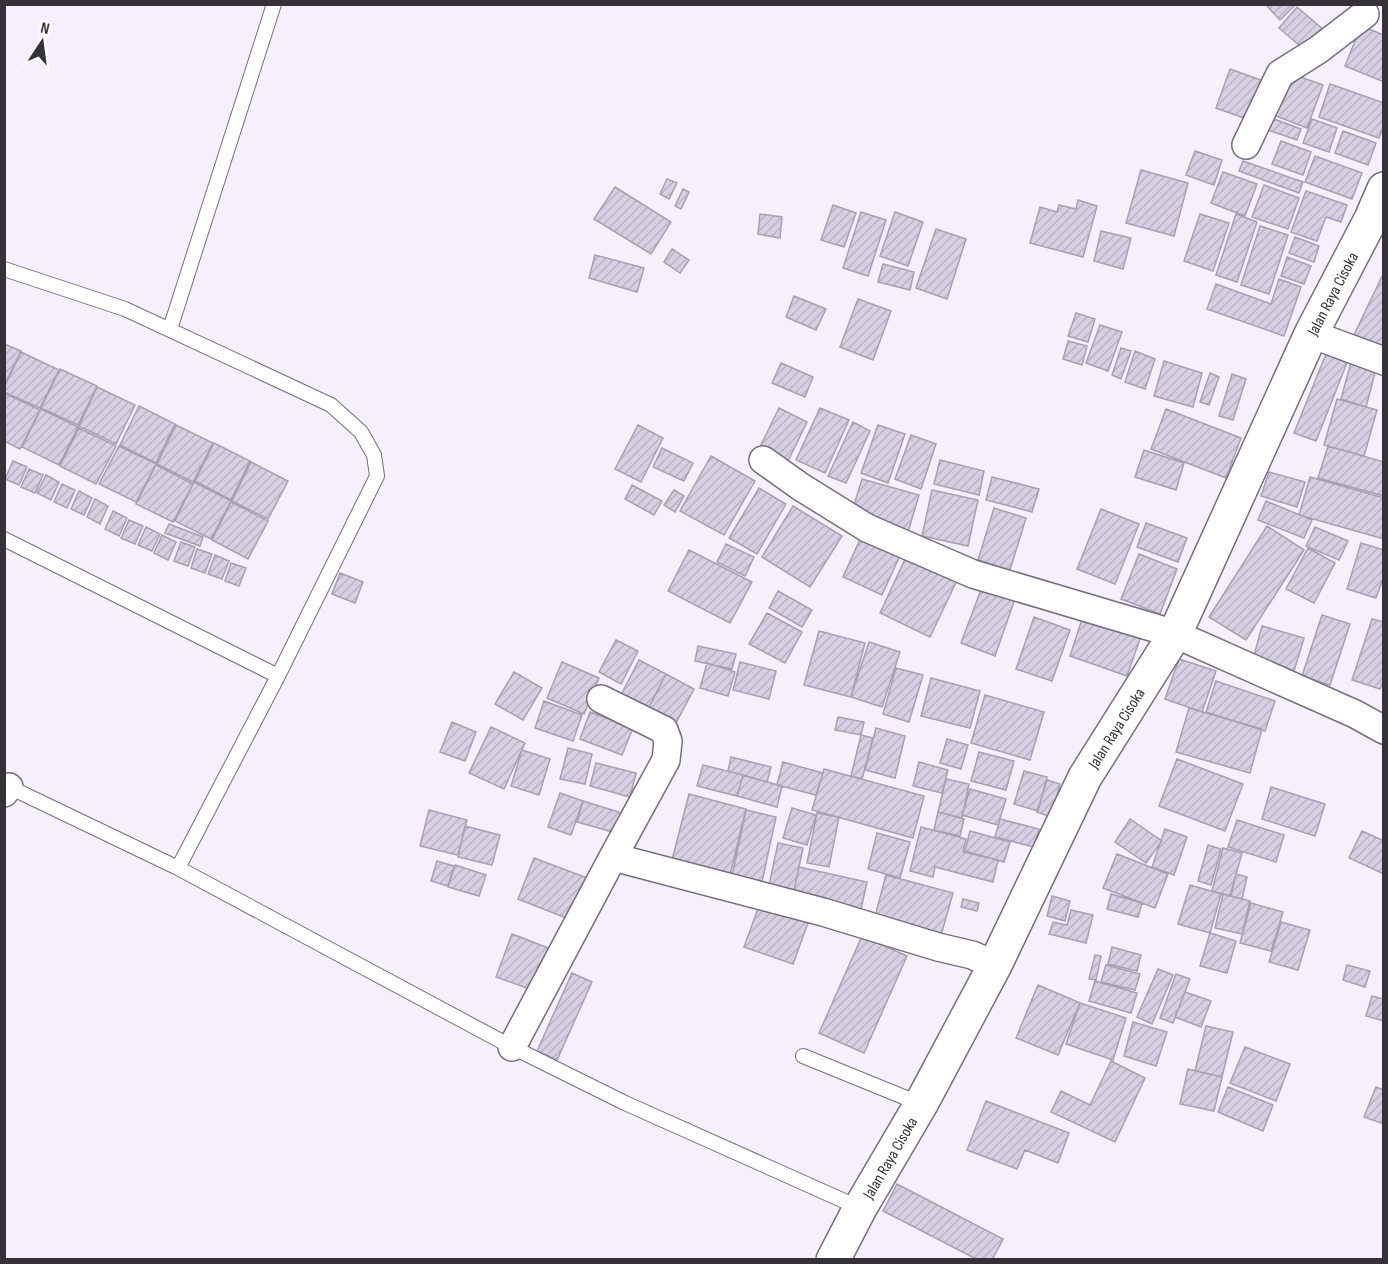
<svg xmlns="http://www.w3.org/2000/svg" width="1388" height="1264" font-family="'Sofia Sans Condensed',sans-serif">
  <defs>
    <pattern id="building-hatch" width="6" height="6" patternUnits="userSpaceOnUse" patternTransform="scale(1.5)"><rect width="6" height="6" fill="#d7d0e3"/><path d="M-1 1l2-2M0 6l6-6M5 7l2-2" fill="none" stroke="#b9b3c4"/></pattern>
  </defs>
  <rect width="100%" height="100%" fill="#f5effe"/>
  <!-- building -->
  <path fill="url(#building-hatch)" stroke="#a7a0b2" stroke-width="1.5" d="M1265 4H1293L1294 6 1280 20Z
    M1297 7 1324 30 1306 51 1279 28Z
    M1361 26 1384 35V82L1345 66Z
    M1230 69 1269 83 1255 122 1216 108Z
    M1286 72 1323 85 1307 128 1271 114Z
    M1330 84 1384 103V125L1379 138 1319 117Z
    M1263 115 1301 129 1297 140 1259 127Z
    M1312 119 1337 128 1329 152 1303 143Z
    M1343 131 1376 143 1368 165 1335 153Z
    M1281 141 1311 152 1303 175 1272 164Z
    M1195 151 1222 160 1214 185 1186 175Z
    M1315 156 1362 173 1352 199 1305 182Z
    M1243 161 1303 182 1299 193 1239 171Z
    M1141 170 1188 183 1174 236 1126 223Z
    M1223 172 1257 184 1245 216 1211 203Z
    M667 179 677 183 669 199 660 194Z
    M1264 185 1299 198 1288 229 1252 217Z
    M615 187 671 222 651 254 594 219Z
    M683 189 689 192 681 209 675 206Z
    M1306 191 1347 205 1341 222 1326 217 1317 241 1291 232Z
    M1078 200 1097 206 1083 257 1030 243 1040 207 1057 212 1059 205 1076 209Z
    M833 205 856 213 844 247 821 240Z
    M861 212 886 220 868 276 843 268Z
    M895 212 923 222 908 266 880 256Z
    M760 214 782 217 780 238 758 234Z
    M1200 214 1229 223 1213 271 1184 261Z
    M1236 214 1257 222 1237 282 1216 275Z
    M1260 226 1288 235 1269 294 1241 285Z
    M936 229 966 239 947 299 916 288Z
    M1101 231 1131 238 1123 269 1094 261Z
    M1295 237 1319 246 1314 262 1289 253Z
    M672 249 689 260 680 273 664 262Z
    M595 255 644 268 637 292 589 278Z
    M1287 257 1311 266 1304 284 1281 276Z
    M883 264 914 272 910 290 878 282Z
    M1384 272V349L1354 335Z
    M1279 279 1301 287 1284 336 1207 309 1216 284 1271 304Z
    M794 296 826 309 816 330 786 317Z
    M858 299 891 311 873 360 840 347Z
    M1076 313 1095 319 1088 342 1068 336Z
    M1100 325 1122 332 1108 371 1086 363Z
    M1068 341 1087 346 1082 365 1063 359Z
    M4 344 21 351 4 386Z
    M1121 348 1131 351 1121 379 1112 375Z
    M1135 351 1155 359 1145 389 1125 382Z
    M21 352 59 370 40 408 4 392V388Z
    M1326 354 1347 363 1316 441 1294 433Z
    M1164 361 1202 373 1193 407 1154 396Z
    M1351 362 1376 369 1366 407 1341 399Z
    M781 363 813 377 805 397 772 383Z
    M60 369 97 386 78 425 41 408Z
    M1210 373 1219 377 1209 405 1200 402Z
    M1232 374 1246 379 1233 420 1219 416Z
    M97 387 135 405 116 444 79 426Z
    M4 393 40 410 20 449 4 441Z
    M1337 399 1377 410 1364 456 1324 445Z
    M139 406 175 424 156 463 120 445Z
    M779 408 807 422 787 463 759 449Z
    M820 408 849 420 825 473 796 460Z
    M41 409 78 427 59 465 22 447Z
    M1166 409 1241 438 1226 478 1151 449Z
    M853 422 870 431 846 483 828 476Z
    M176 425 213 443 193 482 157 464Z
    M638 425 663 438 641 482 615 469Z
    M878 425 905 434 888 483 861 473Z
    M79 428 116 446 96 484 60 466Z
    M911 435 936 444 921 489 895 479Z
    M214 443 250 461 231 500 195 481Z
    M119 446 156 464 136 502 99 484Z
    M1328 446 1384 462V496L1318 478Z
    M662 448 693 463 684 481 653 467Z
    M1144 450 1184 463 1176 490 1135 477Z
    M711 456 755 481 724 535 680 511Z
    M940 460 984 471 979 495 934 484Z
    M13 461 27 467 19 485 5 479Z
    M251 462 288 481 268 519 232 501Z
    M156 465 193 484 173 522 136 504Z
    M29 469 43 475 35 493 21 487Z
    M1269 472 1305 482 1297 507 1261 496Z
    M46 475 59 482 51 500 37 493Z
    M992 477 1039 489 1032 512 986 500Z
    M1310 477 1384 498V539L1299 515Z
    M862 479 919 495 908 532 851 515Z
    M194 482 231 501 211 539 175 521Z
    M62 484 75 490 67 508 54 502Z
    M632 485 662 501 654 515 625 499Z
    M759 488 786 504 757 554 729 538Z
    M674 490 684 496 675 512 664 505Z
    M932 490 978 500 968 546 922 536Z
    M79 491 92 498 84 515 71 509Z
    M95 499 108 506 100 524 87 517Z
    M1266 501 1312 520 1304 538 1258 520Z
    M231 502 268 521 248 559 212 540Z
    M793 506 842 536 810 587 762 557Z
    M994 508 1026 518 1010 570 978 560Z
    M1101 509 1139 524 1115 584 1077 569Z
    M113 511 127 518 119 536 105 529Z
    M129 520 143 526 135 544 121 538Z
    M1146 523 1187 538 1178 562 1137 547Z
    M169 524 203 537 200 546 165 533Z
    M1267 526 1304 550 1246 640 1209 617Z
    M146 527 160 534 152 551 138 545Z
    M1315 527 1348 541 1339 560 1306 546Z
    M162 535 176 542 168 560 154 553Z
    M862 535 901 553 882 595 843 577Z
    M181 542 195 547 188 566 174 561Z
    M1361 543 1384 550V576L1376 598 1347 589Z
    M726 544 754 557 745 576 717 562Z
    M1308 548 1335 563 1314 603 1286 589Z
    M197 549 212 554 205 573 191 568Z
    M689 550 752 582 730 623 668 591Z
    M1139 554 1177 569 1160 614 1121 599Z
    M215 555 229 561 222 579 208 574Z
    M907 555 958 578 930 637 880 613Z
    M231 563 246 568 239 586 225 581Z
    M340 573 363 582 355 603 332 594Z
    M982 587 1015 599 995 656 961 643Z
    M778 591 812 610 802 627 769 608Z
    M767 613 802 632 785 663 749 644Z
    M1084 613 1142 633 1127 676 1070 656Z
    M1322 615 1350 624 1330 685 1302 676Z
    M1034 617 1070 630 1052 681 1016 669Z
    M1372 619 1384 622V679L1380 689 1352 680Z
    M1262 626 1304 638 1294 671 1253 659Z
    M819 631 865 643 851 697 804 685Z
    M616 640 638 651 621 684 599 672Z
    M869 642 900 652 882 707 851 697Z
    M698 646 736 654 732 669 695 661Z
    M1179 659 1216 671 1202 712 1165 699Z
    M639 660 666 674 648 709 621 695Z
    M562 662 599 678 584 714 547 698Z
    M740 662 776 671 769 699 733 690Z
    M707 663 735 672 728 696 700 688Z
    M896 668 923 675 909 722 883 714Z
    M514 672 542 688 523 720 495 704Z
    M666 674 694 689 676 723 648 709Z
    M931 678 980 691 970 728 921 716Z
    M1216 681 1275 701 1265 731 1206 712Z
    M985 695 1044 712 1030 760 971 743Z
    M544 701 582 715 573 741 535 728Z
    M1189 708 1262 729 1250 773 1176 752Z
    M590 712 633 728 622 755 580 739Z
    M838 717 864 722 861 735 835 730Z
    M452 722 476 732 465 761 440 752Z
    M491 727 525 743 504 789 469 773Z
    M876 728 905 736 895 778 865 770Z
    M861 735 873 738 862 779 851 776Z
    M947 739 968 745 961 769 940 763Z
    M568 748 592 754 585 784 560 779Z
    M522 750 550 759 539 795 511 786Z
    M979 752 1014 761 1006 790 971 781Z
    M731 757 771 767 767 782 728 771Z
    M1177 759 1243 784 1225 831 1159 806Z
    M783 762 823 773 816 795 777 785Z
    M919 762 948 770 942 793 913 786Z
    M596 763 636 773 630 797 590 786Z
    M703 765 743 775 737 796 697 786Z
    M824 769 924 796 913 838 812 810Z
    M1024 771 1047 777 1038 811 1014 804Z
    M743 775 782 786 777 807 737 796Z
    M946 779 969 784 962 818 938 812Z
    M1047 780 1060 784 1051 817 1037 812Z
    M1271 787 1325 804 1315 836 1262 819Z
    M970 789 1006 799 998 825 962 815Z
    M560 793 583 801 571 835 548 827Z
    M689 794 746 809 730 875 672 860Z
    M583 801 622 813 616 833 577 822Z
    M792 808 816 815 807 845 783 838Z
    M429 810 467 820 458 855 420 846Z
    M746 810 776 817 762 882 732 876Z
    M938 812 964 819 960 836 934 830Z
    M817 813 839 817 829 867 807 863Z
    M1000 819 1039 829 1034 847 995 837Z
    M1130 819 1162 841 1146 863 1115 842Z
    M1237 820 1284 835 1276 862 1228 847Z
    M465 826 500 835 492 865 458 857Z
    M921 827 966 839 963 852 998 860 993 882 935 867 933 877 910 871Z
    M1165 829 1187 837 1174 875 1152 867Z
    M970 831 1010 842 1004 862 965 851Z
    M1362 831 1384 841V874L1349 858Z
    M877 833 910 842 900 878 868 869Z
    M778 843 803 848 793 895 768 890Z
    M1208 845 1221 849 1211 885 1198 881Z
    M1223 848 1242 853 1230 896 1212 891Z
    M1117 854 1168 874 1155 908 1103 888Z
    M534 858 590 879 574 921 518 899Z
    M437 861 454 866 448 886 431 881Z
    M455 865 486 875 479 896 448 887Z
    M799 867 867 882 860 914 792 900Z
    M1236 874 1247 877 1242 899 1231 896Z
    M886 875 953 893 940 939 874 920Z
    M1190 885 1221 894 1210 933 1178 924Z
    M1111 894 1142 903 1138 917 1107 909Z
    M1223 894 1250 901 1242 934 1215 928Z
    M1052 896 1070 901 1065 921 1047 916Z
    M963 899 979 903 977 911 961 907Z
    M760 903 809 920 793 964 744 947Z
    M1251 903 1283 912 1271 951 1240 943Z
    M1071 910 1093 915 1086 943 1049 934 1053 922 1067 925Z
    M1281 922 1310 930 1298 970 1269 962Z
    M1210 933 1236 941 1227 973 1200 966Z
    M512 934 551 949 535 991 496 977Z
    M862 936 907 956 864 1053 819 1033Z
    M1112 947 1141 955 1137 971 1108 964Z
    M1095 955 1101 956 1096 980 1089 979Z
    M1106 965 1140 974 1135 990 1101 982Z
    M1347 965 1370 971 1365 987 1343 980Z
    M1158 969 1173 975 1152 1024 1137 1017Z
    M572 973 592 982 557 1060 537 1051Z
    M1176 974 1190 979 1173 1023 1160 1018Z
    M1095 981 1137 993 1131 1013 1089 1001Z
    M1038 985 1080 1003 1058 1055 1016 1038Z
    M1185 992 1211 1001 1201 1027 1175 1017Z
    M1372 996 1384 999V1021L1366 1016Z
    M1080 1003 1126 1018 1113 1060 1066 1044Z
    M1133 1022 1167 1032 1156 1066 1124 1056Z
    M1206 1026 1233 1032 1222 1077 1195 1071Z
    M1245 1047 1290 1064 1276 1101 1230 1083Z
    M1111 1061 1145 1078 1115 1142 1051 1112 1061 1091 1090 1105Z
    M1188 1069 1222 1077 1214 1111 1180 1104Z
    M1228 1087 1273 1105 1263 1131 1218 1112Z
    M1376 1087 1384 1090V1124L1364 1117Z
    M986 1101 1069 1133 1058 1163 1025 1150 1017 1169 967 1150Z
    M897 1184 1003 1239 992 1260H978L883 1211Z"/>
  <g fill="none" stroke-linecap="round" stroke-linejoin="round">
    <!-- service casing -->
    <g stroke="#756f7f" stroke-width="16">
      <path id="service" d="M4 269 125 309 331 405 361 432 374 455 377 476 278 676 178 868
        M170 329 274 4
        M4 539 278 676
        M5 785 178 868 512 1047 625 1103 860 1208
        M803 1056 921 1104"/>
    </g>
    <!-- minor casing -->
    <g stroke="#756f7f" stroke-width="30">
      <path id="minor" d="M1246 145 1280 74 1318 50 1365 14
        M1311 334 1384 361
        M763 460 801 487 867 528 973 574 1175 634 1355 714 1384 730
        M4 793 9 787
        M613 857 823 912 938 947 972 955 995 965
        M512 1047 613 857 666 760 668 741 664 730 601 699"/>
    </g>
    <!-- tertiary casing -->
    <g stroke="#756f7f" stroke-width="36">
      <g id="tertiary">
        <path id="s1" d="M833 1260 860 1208 921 1104 995 965 1085 777 1175 634 1311 334 1371 219 1384 189"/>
      </g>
    </g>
    <!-- service -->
    <use href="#service" stroke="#fff" stroke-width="14"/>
    <!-- minor -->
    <use href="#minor" stroke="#fff" stroke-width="27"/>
    <!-- tertiary -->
    <use href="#tertiary" stroke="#fff" stroke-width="33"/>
  </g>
  <g text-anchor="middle" stroke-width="5" stroke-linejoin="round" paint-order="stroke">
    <!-- street labels -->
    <g font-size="16" fill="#343138" stroke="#fff">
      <text dy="6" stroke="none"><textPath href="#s1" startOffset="1089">Jalan Raya Cisoka</textPath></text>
      <text dy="6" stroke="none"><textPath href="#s1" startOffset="603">Jalan Raya Cisoka</textPath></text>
      <text dy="6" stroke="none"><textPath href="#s1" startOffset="117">Jalan Raya Cisoka</textPath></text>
    </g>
  </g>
  <!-- border -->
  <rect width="1388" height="1264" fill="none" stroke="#343138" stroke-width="12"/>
  <!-- north arrow -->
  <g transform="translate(42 42) rotate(13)" stroke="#ffffff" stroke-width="4.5" paint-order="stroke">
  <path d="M0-4.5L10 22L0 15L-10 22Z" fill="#343138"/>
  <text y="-9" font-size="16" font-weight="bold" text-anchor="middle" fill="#343138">N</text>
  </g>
</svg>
